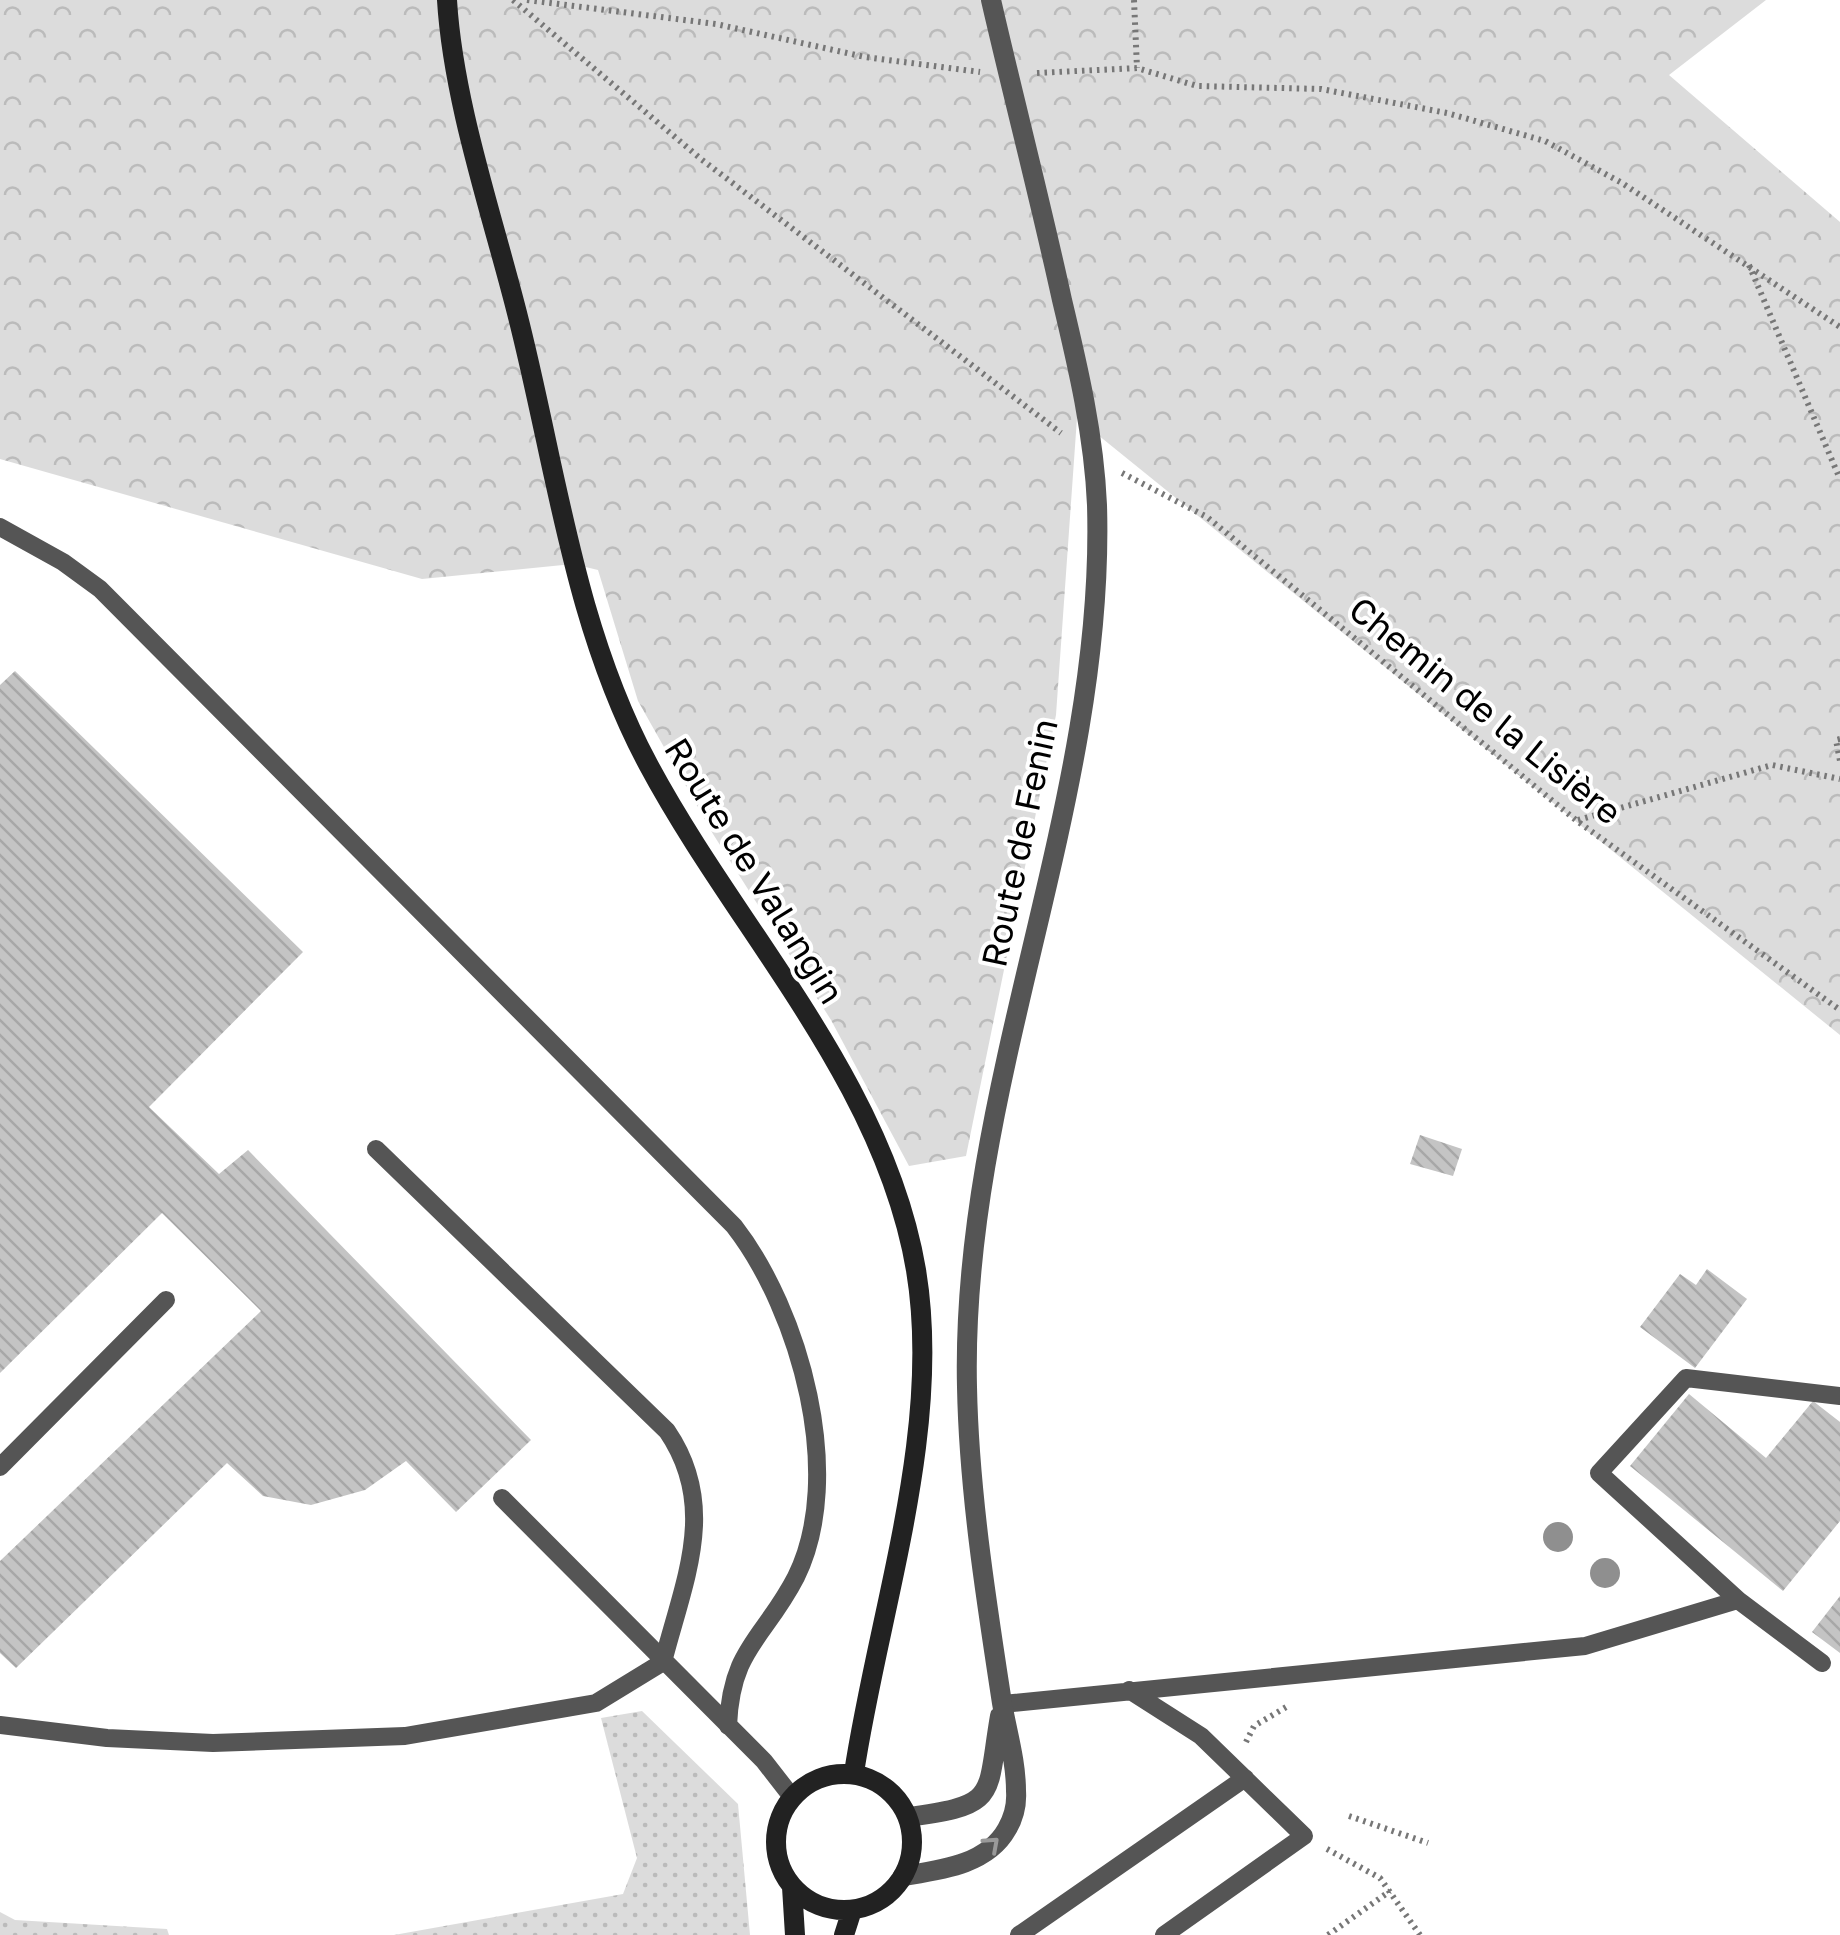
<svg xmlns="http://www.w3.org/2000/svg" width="1840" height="1935" font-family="'Golos Text',sans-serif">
  <defs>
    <pattern id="green-dots" width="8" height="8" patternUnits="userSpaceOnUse" patternTransform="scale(2.5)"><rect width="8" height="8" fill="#dcdcdc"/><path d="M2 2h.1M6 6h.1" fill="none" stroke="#bbb" stroke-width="1.8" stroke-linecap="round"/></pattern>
    <pattern id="forest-crowns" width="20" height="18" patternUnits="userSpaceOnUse" patternTransform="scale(2.5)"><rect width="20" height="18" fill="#dcdcdc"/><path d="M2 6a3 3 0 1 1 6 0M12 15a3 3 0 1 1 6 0" fill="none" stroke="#bbb"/></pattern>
    <pattern id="building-back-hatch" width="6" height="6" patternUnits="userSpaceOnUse" patternTransform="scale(2.5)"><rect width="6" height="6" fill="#c4c4c4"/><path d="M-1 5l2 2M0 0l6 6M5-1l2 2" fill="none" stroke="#a7a7a7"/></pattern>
  </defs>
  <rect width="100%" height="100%" fill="#fff"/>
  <!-- green -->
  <path fill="url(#green-dots)" d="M642 1711 738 1804 750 1935H394L623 1894 637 1858 601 1718Z
    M0 1912 15 1920 167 1929 169 1935H0Z"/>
  <!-- forest -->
  <path fill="url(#forest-crowns)" d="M0 0H1766L1669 75 1840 222V1035L1077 418 1056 715 966 1156 909 1166 831 1020 713 834 638 701 598 570 573 564 422 579 0 459Z"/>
  <!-- building -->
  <path fill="url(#building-back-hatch)" d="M15 671 303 952 149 1107 219 1174 248 1150 531 1440 456 1512 406 1461 365 1490 311 1505 263 1496 227 1463 16 1668 0 1653V1561L261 1311 162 1213 0 1373V685Z
    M1420 1135 1462 1149 1453 1176 1410 1164Z
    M1707 1269 1747 1299 1695 1368 1640 1327 1680 1274 1696 1285Z
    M1689 1394 1766 1458 1813 1401 1840 1422V1521L1783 1591 1630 1466Z
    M1840 1596V1653L1812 1632Z"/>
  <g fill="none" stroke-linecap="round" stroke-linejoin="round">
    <!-- path -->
    <path stroke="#777" stroke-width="6" stroke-dasharray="2.5 5" stroke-linecap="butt" d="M513 0 701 159 1061 433
      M527 0 716 24 865 57 980 72
      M1134 0 1137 68
      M1037 73 1137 68 1197 86 1321 89 1447 113 1545 141 1622 183 1840 327
      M1749 265 1840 479
      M1122 473 1207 517 1577 821 1840 1010
      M1840 739 1836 740 1840 761
      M1578 820 1772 765 1840 779
      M1246 1742 1254 1726 1288 1706
      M1349 1816 1428 1843
      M1327 1849 1380 1878 1420 1935
      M1328 1935 1390 1891"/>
    <!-- service -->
    <path stroke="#555" stroke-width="18" d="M0 527 63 562 100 589 734 1226C800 1311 846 1476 796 1577 764 1639 731 1648 728 1726
      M0 1467 166 1300
      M502 1498 764 1761 792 1797
      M1738 1600 1599 1473 1686 1378 1840 1396
      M1129 1690 1201 1736 1304 1836 1164 1935
      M1003 1704 1585 1646 1738 1600 1822 1663
      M0 1725 107 1738 213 1743 405 1736 596 1703 663 1662C684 1580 719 1507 667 1431L376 1149
      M1019 1935 1245 1778"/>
    <!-- tertiary -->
    <path stroke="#555" stroke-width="20" d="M908 1817C1000 1805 986 1797 1000 1716
      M903 1876C940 1870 987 1865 1007 1829 1014 1817 1017 1805 1016 1791 1016 1761 1007 1732 1002 1703 986 1599 969 1491 967 1387 960 1086 1106 805 1097 505 1094 435 1078 367 1062 300 1040 199 1014 100 991 0"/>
    <!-- secondary -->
    <path stroke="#222" stroke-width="20" d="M447 0C453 101 492 214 517 313 556 465 573 624 648 764 736 929 884 1080 916 1270 943 1432 878 1613 854 1773
      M776 1842a68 68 0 1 1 136 0a68 68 0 1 1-136 0Z
      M792 1887 795 1935
      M844 1935 852 1910"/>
  </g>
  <!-- trees -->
  <g fill="#8f8f8f">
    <circle cx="1558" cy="1537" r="15"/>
    <circle cx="1605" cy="1573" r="15"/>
  </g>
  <!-- one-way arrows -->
  <defs><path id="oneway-chevron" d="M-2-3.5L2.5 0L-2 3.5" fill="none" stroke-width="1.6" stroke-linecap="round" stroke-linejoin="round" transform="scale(2.5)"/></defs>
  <use stroke="#999" href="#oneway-chevron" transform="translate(992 1844) rotate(-42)"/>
  <g text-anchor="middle" stroke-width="8" stroke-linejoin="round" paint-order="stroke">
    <!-- street labels -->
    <g font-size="35" fill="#000" stroke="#fff">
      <text transform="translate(1485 711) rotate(39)" y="12">Chemin de la Lisière</text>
      <text transform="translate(1020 843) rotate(-78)" y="12">Route de Fenin</text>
      <text transform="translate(754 871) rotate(58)" y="12">Route de Valangin</text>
    </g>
  </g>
</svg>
